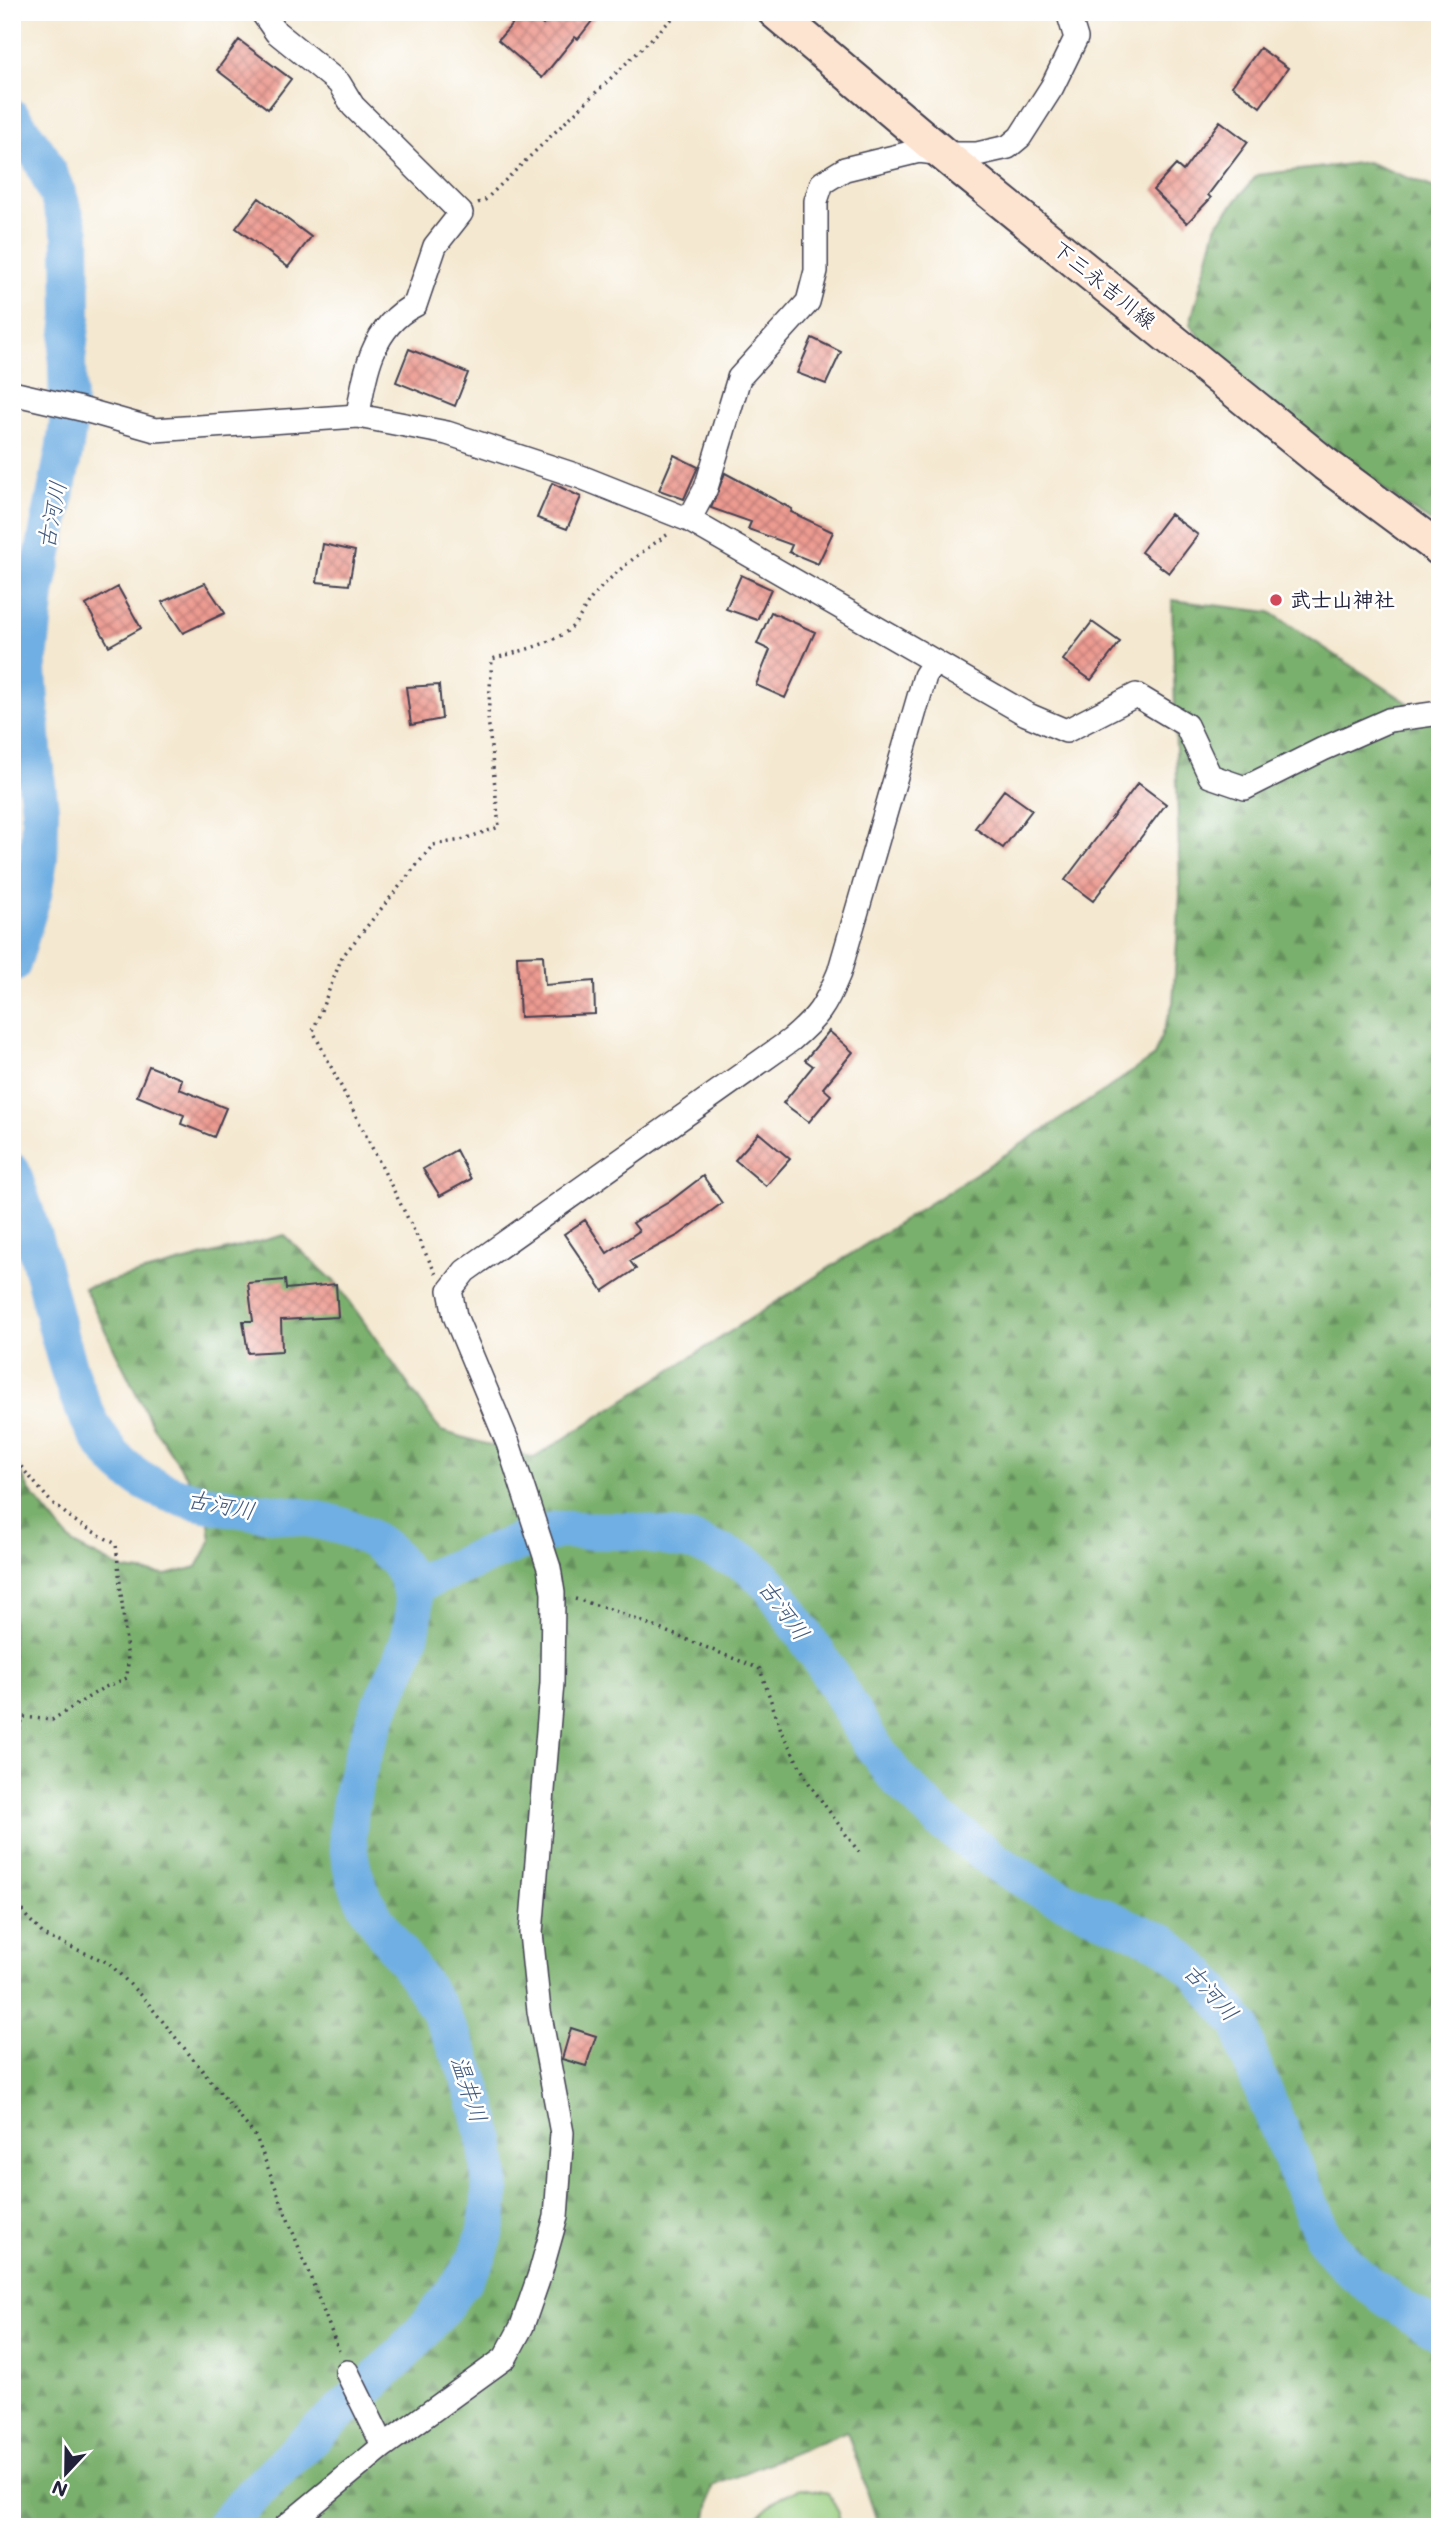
<svg xmlns="http://www.w3.org/2000/svg" width="1452" height="2539" font-family="Mali,'Klee One',sans-serif">
  <defs>
    <pattern id="forest-firs" width="22" height="20" patternUnits="userSpaceOnUse" patternTransform="scale(1.75)"><rect width="22" height="20" fill="#7ab06d"/><path d="M5 1l3.5 6h-7zM16 11l3.5 6h-7z" fill="#648f5b"/></pattern>
    <pattern id="building-cross-hatch" width="8" height="8" patternUnits="userSpaceOnUse" patternTransform="scale(1.75)"><rect width="8" height="8" fill="#ed9b91"/><path d="M0 0l8 8M0 8l8-8" fill="none" stroke="#c07e78"/></pattern>
  </defs>
  <rect width="100%" height="100%" fill="#fff"/>
  <filter id="ink" filterUnits="userSpaceOnUse"><feTurbulence type="fractalNoise" baseFrequency=".0143" numOctaves="2"/><feDisplacementMap in="SourceGraphic" scale="14" xChannelSelector="R" yChannelSelector="G"/><feConvolveMatrix kernelMatrix="1 2 1 2 8 2 1 2 1" color-interpolation-filters="sRGB"/></filter>
  <filter id="wash" filterUnits="userSpaceOnUse"><feTurbulence type="fractalNoise" baseFrequency=".00686" numOctaves="4" result="noise"/><feDisplacementMap in="SourceGraphic" scale="28" xChannelSelector="R" yChannelSelector="G"/><feGaussianBlur stdDeviation="1.57" result="paint"/><feColorMatrix in="noise" values="0 0 0 0 0 0 0 0 0 0 0 0 0 0 0 0 0 1.4 0 .05"/><feComposite in="paint" operator="in"/></filter>
  <g filter="url(#wash)">
    <rect width="100%" height="100%" fill="#f4e8d0"/>
    <!-- forest -->
    <path fill="url(#forest-firs)" stroke="#4e6954" stroke-width="2" d="M1367 162 1440 190V528L1400 502 1221 364 1190 324 1217 224 1257 175Z
      M1172 600 1270 612 1440 724V2527H1027L1019 2520 963 2527H879L847 2431 713 2486 705 2527H12V1453L29 1490 73 1544 124 1570 167 1575 197 1567 211 1541 207 1506 152 1425 84 1288 284 1235 337 1284 441 1431 534 1458 1107 1089 1154 1056 1173 1003 1180 895Z"/>
    <!-- garden -->
    <path fill="#98cd7e" stroke="#5d785c" stroke-width="2" d="M801 2488 828 2493 839 2513 838 2527H752V2523C766 2506 780 2496 801 2488Z"/>
    <g fill="none" stroke-linecap="round" stroke-linejoin="round">
      <!-- river -->
      <path stroke="#70afe3" stroke-width="38" d="M12 118 41 158 58 195 71 234 72 317 67 359 68 425 64 452 36 593 28 670 33 751 40 810 39 859 33 894 12 964
        M12 1172C23 1206 35 1239 43 1272 59 1332 70 1401 109 1451 180 1541 341 1484 400 1565 433 1611 400 1661 382 1704 365 1745 347 1794 348 1839 350 1910 409 1954 440 2013 475 2078 507 2175 481 2247 474 2267 461 2282 449 2299 415 2346 371 2385 328 2423 291 2456 255 2491 222 2527
        M410 1587 519 1542 558 1530 629 1531 694 1542 748 1564 771 1586 820 1658 871 1743 896 1777 941 1821 998 1863 1042 1890 1165 1944 1200 1975 1242 2027 1248 2053 1323 2236C1351 2278 1398 2306 1440 2332"/>
    </g>
    <g id="blocks">
      <!-- building -->
      <path fill="url(#building-cross-hatch)" d="M523 12H529L543 25 553 12H599L578 39 575 37 542 78 498 40Z
        M239 40 291 79 268 109 217 70Z
        M1260 48 1288 68 1260 107 1232 86Z
        M1220 121 1248 142 1208 195 1211 198 1187 223 1153 190 1176 165 1183 171Z
        M259 198 311 237 288 267 236 228Z
        M812 338 841 352 826 384 797 373Z
        M409 349 468 373 455 406 396 382Z
        M674 455 698 467 684 499 659 490Z
        M725 473 792 509 791 512 833 532 818 564 789 552 792 545 748 529 751 522 711 508Z
        M552 483 581 497 567 529 537 518Z
        M1170 514 1198 535 1169 573 1141 552Z
        M323 544 355 551 349 585 317 582Z
        M741 575 771 589 757 620 726 609Z
        M205 583 225 613 183 633 162 602Z
        M118 587 141 628 109 646 86 605Z
        M771 612 815 632 785 698 756 685 770 650 757 644Z
        M1092 622 1120 642 1091 680 1063 660Z
        M439 685 442 719 411 725 406 687Z
        M1138 783 1166 804 1093 901 1065 880Z
        M1004 790 1032 810 1003 848 975 828Z
        M543 955 545 985 594 981 595 1014 520 1017 517 956Z
        M829 1031 853 1052 823 1088 831 1095 809 1122 783 1103 813 1066 805 1060Z
        M149 1066 182 1079 179 1089 226 1108 214 1137 181 1124 184 1115 137 1096Z
        M759 1133 790 1159 766 1186 735 1160Z
        M456 1150 471 1179 440 1196 423 1169Z
        M703 1176 722 1203 679 1235 630 1261 636 1269 603 1291 564 1234 585 1220 607 1253 639 1231 633 1223 669 1202Z
        M285 1280 286 1289 336 1284 338 1317 281 1320 282 1351 248 1353 243 1321H253L248 1283Z
        M571 2028 596 2036 586 2066 562 2059Z"/>
    </g>
  </g>
  <g filter="url(#ink)">
    <use href="#blocks" fill-opacity="0" stroke="#424051" stroke-width="2"/>
    <g fill="none" stroke-linecap="round" stroke-linejoin="round">
      <!-- street casing -->
      <g stroke="#424051" stroke-width="26">
        <path id="street" d="M262 12 276 32 339 83 353 106 461 213 435 246 415 305C372 326 364 374 358 416
          M12 393 81 409 155 430 358 416 447 433 581 477 689 520 1026 714 1066 731 1136 695 1186 725 1210 776 1245 788 1323 749 1389 720 1440 713
          M689 520 706 488 739 378 808 302 816 271V201L822 183 845 169 919 151 943 154H977L1008 147 1020 137 1052 87 1076 38 1068 12
          M347 2372 380 2439 382 2447
          M285 2527 382 2447 505 2358 522 2326 540 2274 556 2217 562 2133 539 2011 531 1933 552 1683 553 1593 549 1568 508 1443 455 1316 450 1290 465 1271 791 1040C818 1017 825 1007 839 973L925 676 934 662"/>
      </g>
      <!-- secondary casing -->
      <g stroke="#424051" stroke-width="37">
        <path id="secondary" d="M775 12 943 154 1325 464 1440 549"/>
      </g>
      <!-- path -->
      <path stroke="#424051" stroke-width="3.5" stroke-dasharray="2 5" stroke-linecap="butt" d="M478 203 485 200 679 12
        M436 1274 313 1031 342 957 433 845 461 840 499 827 488 717 492 659C516 652 541 647 563 634 581 623 583 606 596 593 617 570 641 552 667 535
        M12 1456 51 1502 79 1524 116 1544 128 1662 127 1678 103 1688 52 1720 23 1717 12 1754
        M575 1599 610 1609 760 1669 782 1733 810 1785 861 1855
        M12 1892 26 1916 45 1936 109 1963 147 2002 256 2137 339 2351"/>
      <!-- street -->
      <use href="#street" stroke="#fff" stroke-width="23"/>
      <!-- secondary -->
      <use href="#secondary" stroke="#fde4d1" stroke-width="33"/>
    </g>
  </g>
  <!-- markers -->
  <circle fill="#d1495b" stroke="#fff" stroke-width="2.5" cx="1276" cy="600" r="7"/>
  <g text-anchor="middle" stroke-width="5" stroke-linejoin="round" paint-order="stroke">
    <!-- street labels -->
    <g font-size="21" fill="#22223b" stroke="#fff">
      <text transform="translate(1104 285) rotate(39)" y="7">下三永吉川線</text>
    </g>
    <!-- poi labels -->
    <g font-size="21" font-weight="bold" fill="#22223b" stroke="#fff" text-anchor="start">
      <text x="1290" y="607">武士山神社</text>
    </g>
    <!-- water labels -->
    <g font-size="23" font-style="italic" fill="#415a7e" stroke="#fff">
      <text transform="translate(52 515) rotate(-79)" y="8">古河川</text>
      <text transform="translate(221 1505) rotate(11)" y="8">古河川</text>
      <text transform="translate(784 1610) rotate(54)" y="8">古河川</text>
      <text transform="translate(1211 1992) rotate(48)" y="8">古河川</text>
      <text transform="translate(469 2089) rotate(72)" y="8">温井川</text>
    </g>
  </g>
  <!-- margin -->
  <rect width="1452" height="2539" fill="none" stroke="#fff" stroke-width="42"/>
  <!-- north arrow -->
  <g transform="translate(66 2473) rotate(202)" stroke="#ffffff" stroke-width="5" paint-order="stroke">
  <path d="M0-5L12 26L0 18L-12 26Z" fill="#22223b"/>
  <text y="-10" font-size="19" font-weight="bold" text-anchor="middle" fill="#22223b">N</text>
  </g>
</svg>
